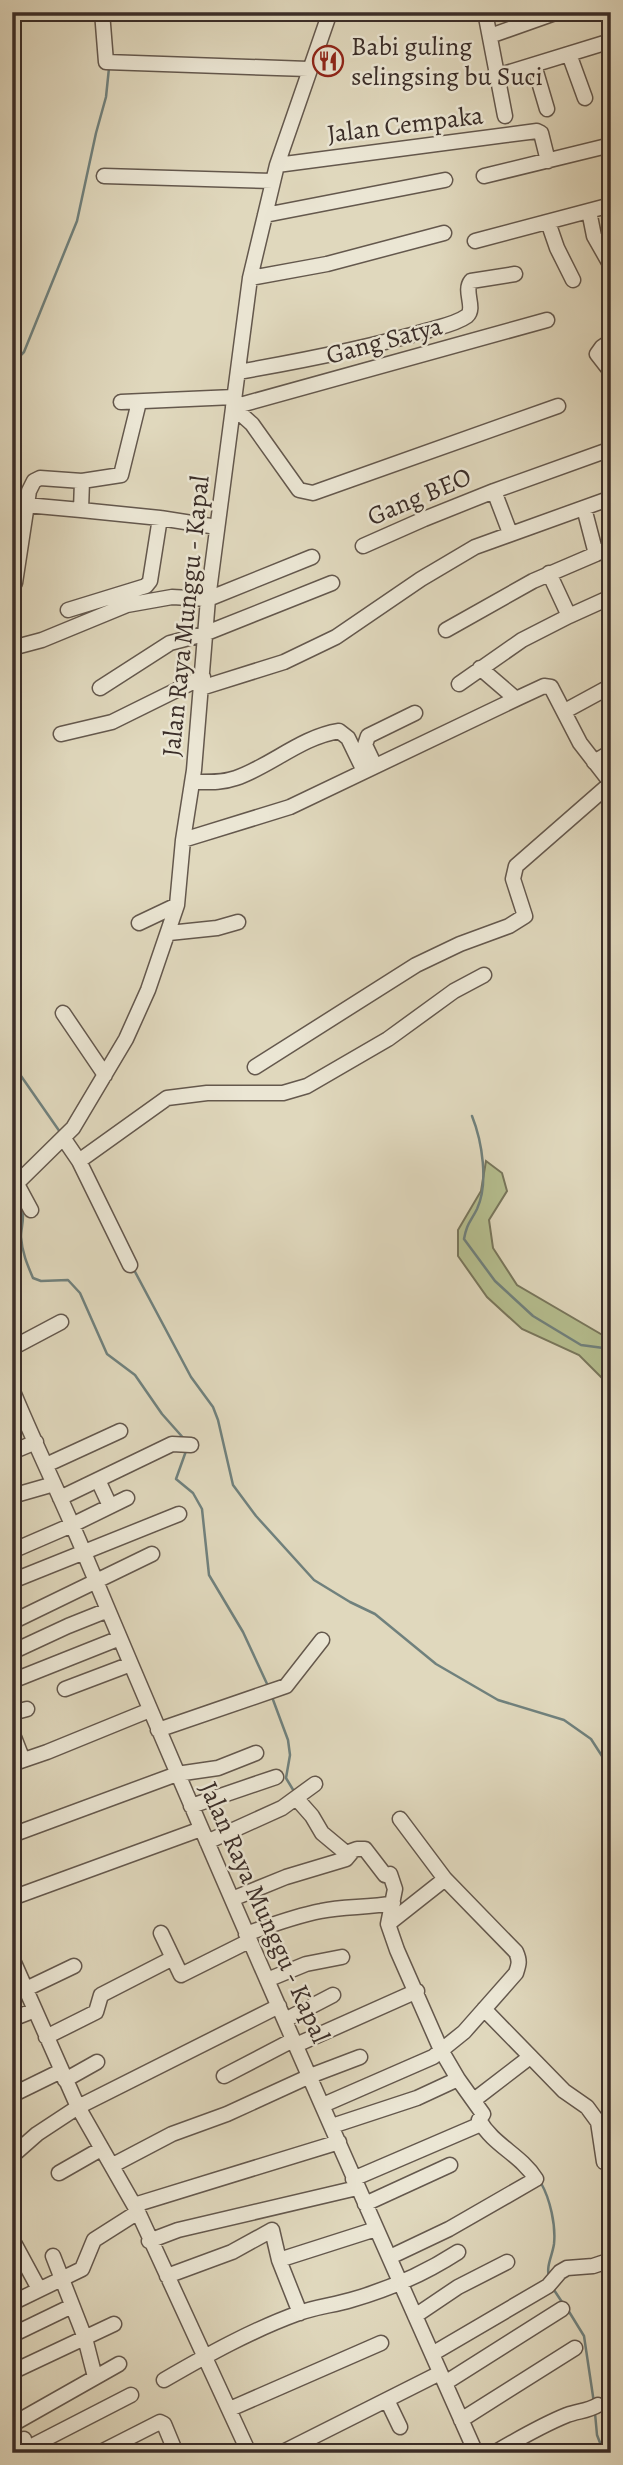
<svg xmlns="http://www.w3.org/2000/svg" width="623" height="2465" font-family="Alegreya,serif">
  <rect width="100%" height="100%" fill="#e0d8bd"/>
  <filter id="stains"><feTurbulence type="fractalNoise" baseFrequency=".00286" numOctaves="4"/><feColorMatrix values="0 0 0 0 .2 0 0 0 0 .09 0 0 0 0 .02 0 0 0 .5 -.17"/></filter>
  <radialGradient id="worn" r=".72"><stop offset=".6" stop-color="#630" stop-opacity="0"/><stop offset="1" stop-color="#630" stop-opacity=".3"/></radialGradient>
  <!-- green -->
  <path fill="#b5be8f" stroke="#78765c" stroke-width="2" d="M486 1161 502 1173 507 1191 489 1220 493 1248 517 1285 611 1340V1387L579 1355 522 1329 487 1297 458 1256V1230L481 1191Z"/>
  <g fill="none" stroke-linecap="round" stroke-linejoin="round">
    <!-- stream -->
    <path stroke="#70817d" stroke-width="2.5" d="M12 364 24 352 77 221 96 133 106 97 109 68
      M12 1047V1057
      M12 1063 60 1132
      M472 1116C482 1141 489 1183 477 1209 470 1223 467 1223 464 1239L495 1281 533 1316 581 1345 611 1349
      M22 1207C25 1218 21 1227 21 1237 22 1252 27 1264 33 1278L41 1281 68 1280 80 1293 107 1354 135 1375 162 1414 186 1441
      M133 1268 191 1377 213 1407 218 1420 233 1485 256 1516 314 1580 350 1602 375 1614 436 1664 498 1700 564 1720 591 1739 611 1770
      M186 1451 176 1479 193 1493 202 1509 209 1575 243 1632 268 1686
      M272 1697 288 1740 290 1755 286 1778 295 1793
      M541 2183C550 2199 556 2225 554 2244 552 2257 546 2265 549 2278
      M554 2290 564 2305
      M568 2310 584 2336 594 2403
      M595 2413 597 2435 604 2453"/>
    <!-- minor casing -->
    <g stroke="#64584d" stroke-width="17">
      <path id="minor" d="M102 12 106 62 308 69
        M485 12 505 116
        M490 36 558 12
        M569 54 585 98
        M534 65 547 109
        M497 76 611 41
        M277 165 537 131 541 133 548 161
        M104 176 273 181
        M484 176 611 145
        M589 211 594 236 611 266
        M265 215 445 180
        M548 222 557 248 573 280
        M475 241 611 205
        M250 278 327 264 444 233
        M611 341 602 347 597 354 611 372
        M238 372C301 361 364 349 426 331 439 327 456 324 467 316 476 308 463 291 471 281L515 274
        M121 402 234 397
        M233 407 252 424 299 490 313 493 558 406
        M233 407 547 320
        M82 481 121 475 139 402
        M26 505 81 510
        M584 508 596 554 611 547
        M510 533 494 491 611 449
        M363 546 424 519 494 491
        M15 583 29 491 34 481 40 478 82 481 81 510 160 518 217 527
        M68 610 146 586 150 581 160 518
        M569 616 611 597
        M446 630 533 581 596 554
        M12 648 42 640 127 605 172 597 208 599 312 557
        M459 684 522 640 569 616 549 573
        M100 688 170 643 204 634 332 583
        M201 688 284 662 336 637 421 579 475 547 611 498
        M516 699 544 686 551 687 580 743 611 783
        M565 711 611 686
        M61 734 112 722 203 677
        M594 762 611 752
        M375 766 365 745 368 736 415 713
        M192 782C207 782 222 783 236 778 271 766 301 737 339 731L348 738 364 771
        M183 840 290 807 516 699 480 668
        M139 923 177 905
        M169 933 217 928 238 922
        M63 1013 105 1075
        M255 1067 416 965 460 944 509 926 525 916 513 879 516 866 611 783
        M64 1139 79 1161 130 1265
        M79 1161 167 1098 207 1093H283L307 1086 388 1039 454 991 484 975
        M17 1184 31 1210
        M12 1188 73 1128 126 1039 148 990 177 905 183 840 194 770 208 599 250 278 277 165 330 12
        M12 1348 61 1322
        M12 1389C35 1445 62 1499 85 1555 211 1856 343 2154 476 2453
        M12 1452 36 1442
        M46 1465 120 1431
        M98 1480 110 1506
        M12 1496 54 1484
        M60 1498 172 1444 191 1445
        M12 1551 72 1525 127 1498
        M12 1581 179 1514
        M12 1622 152 1554
        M12 1652 68 1626 108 1610
        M12 1681 120 1638
        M65 1689 131 1664
        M12 1713 27 1709
        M158 1730 286 1686 322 1640
        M12 1732 23 1760
        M12 1764 47 1752 150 1710
        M297 1799 312 1816 322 1833 346 1853 357 1849H365L385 1875 390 1874 395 1889 388 1924 397 1950 441 2050 458 2079 483 2114 479 2120C494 2146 520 2154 536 2179L449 2229 390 2257
        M191 1806 276 1777
        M12 1835 177 1774 218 1768 256 1753
        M207 1842 282 1808 315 1784
        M12 1898 201 1829
        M232 1899 286 1877 346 1859 351 1853
        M388 1924 445 1879
        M161 1933 181 1975 249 1941
        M246 1934C271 1925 295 1916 321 1911 344 1906 369 1908 393 1903
        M12 1958 78 2107 138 2212 249 2453
        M267 1980 306 1964 342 1957
        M26 1989 74 1966
        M484 2009 564 2091 587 2107 598 2122 604 2162
        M12 2019 35 2010
        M285 2020 333 1995
        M46 2037 96 2012 101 1995 173 1958
        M296 2045 417 1991
        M224 2076 293 2040
        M65 2080 97 2062
        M12 2095 61 2071
        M474 2100 530 2057
        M323 2105 433 2057 464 2032 516 1973C519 1964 520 1961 516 1952L445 1879 400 1819
        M332 2126 417 2098 458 2079
        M12 2156 37 2134 78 2107 279 2006
        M113 2165 172 2134 227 2114 310 2076 360 2057
        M59 2173 101 2149
        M353 2179 481 2124
        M365 2204 450 2165
        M134 2205 339 2142
        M12 2239 39 2289
        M149 2241 178 2230 357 2188
        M53 2256 85 2338 95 2377
        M279 2260 376 2229
        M167 2276 232 2252 272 2230 279 2260 300 2313
        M12 2303 82 2269 94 2240 138 2212
        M415 2316 458 2287 507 2262
        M12 2335 72 2306
        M432 2354 548 2286 560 2272 567 2268 593 2266 611 2260
        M12 2372 114 2324
        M164 2380C207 2355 252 2330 299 2313 315 2307 334 2305 351 2300 390 2289 424 2274 458 2252
        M445 2383 562 2309
        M387 2400 400 2427
        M230 2409 381 2343
        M461 2420 575 2348
        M13 2424 119 2364
        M12 2446 24 2439
        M28 2448 131 2395
        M99 2453 160 2422 164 2424 176 2453
        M281 2453 440 2373
        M494 2453C518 2439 542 2425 567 2415 578 2411 588 2411 598 2405"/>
    </g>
    <!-- minor -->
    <use href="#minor" stroke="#ebe6d4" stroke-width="14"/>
  </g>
  <!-- icons -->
  <defs>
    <g id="restaurant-ring" transform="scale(1.575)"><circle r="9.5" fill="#ebe6d4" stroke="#8f2418" stroke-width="1.5"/><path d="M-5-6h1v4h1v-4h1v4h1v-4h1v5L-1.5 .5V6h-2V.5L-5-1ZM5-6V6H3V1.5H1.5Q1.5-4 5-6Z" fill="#8f2418"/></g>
  </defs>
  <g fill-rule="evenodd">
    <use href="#restaurant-ring" x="328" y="61"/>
  </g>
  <g text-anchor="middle" stroke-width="5" stroke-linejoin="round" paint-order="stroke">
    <!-- poi labels -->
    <g font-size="26" fill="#3a2d28" stroke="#ebe6d4" text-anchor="start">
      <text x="351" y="55">Babi guling<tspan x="351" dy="30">selingsing bu Suci</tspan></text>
    </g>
    <!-- street labels -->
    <g font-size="26" fill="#3a2d28" stroke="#ebe6d4">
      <text transform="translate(405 124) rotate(-7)" y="9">Jalan Cempaka</text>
      <text transform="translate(384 340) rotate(-15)" y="9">Gang Satya</text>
      <text transform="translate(419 496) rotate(-23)" y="9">Gang BEO</text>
      <text transform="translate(185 616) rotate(-84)" y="9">Jalan Raya Munggu - Kapal</text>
      <text transform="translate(265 1912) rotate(66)" y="9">Jalan Raya Munggu - Kapal</text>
    </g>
  </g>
  <!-- margin -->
  <rect width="623" height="2465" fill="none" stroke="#e0d8bd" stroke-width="42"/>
  <rect x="14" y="14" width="595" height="2437" fill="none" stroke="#3a2d28" stroke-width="3.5"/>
  <rect x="21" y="21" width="581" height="2423" fill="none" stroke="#3a2d28" stroke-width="2"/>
  <rect width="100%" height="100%" filter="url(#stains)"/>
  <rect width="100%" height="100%" fill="url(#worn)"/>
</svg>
